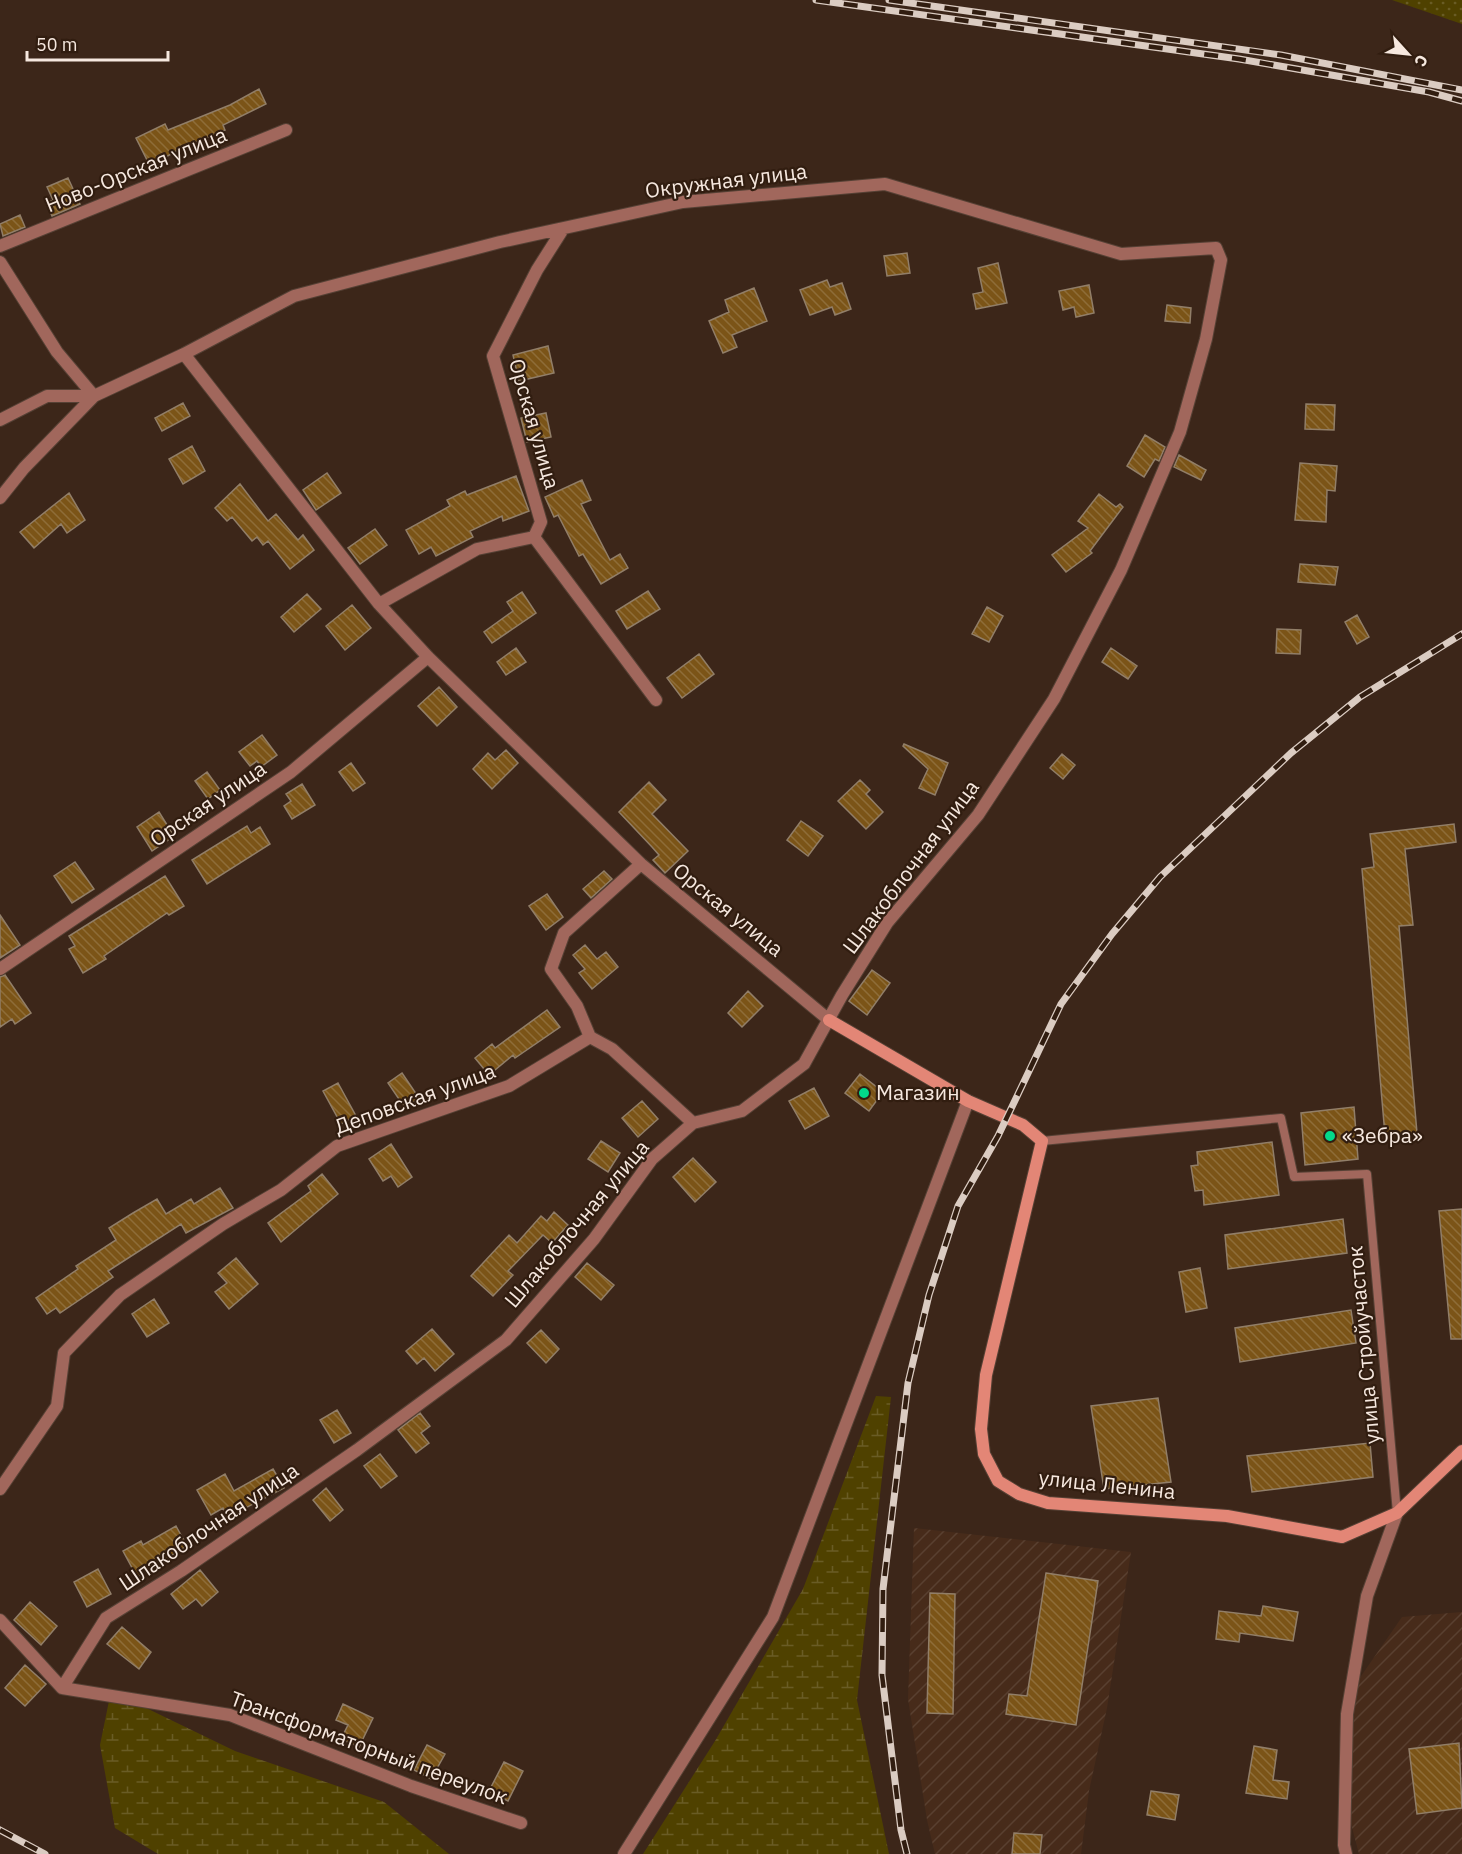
<svg xmlns="http://www.w3.org/2000/svg" width="1462" height="1854" font-family="'IBM Plex Sans',sans-serif">
  <defs>
    <pattern id="industrial-furrows" width="10" height="10" patternUnits="userSpaceOnUse" patternTransform="scale(1.5)"><rect width="10" height="10" fill="#472b1a"/><path d="M-1 1l2-2M0 10L10 0M9 11l2-2" fill="none" stroke="#594030"/></pattern>
    <pattern id="grass-dots" width="8" height="8" patternUnits="userSpaceOnUse" patternTransform="scale(1.5)"><rect width="8" height="8" fill="#4f4100"/><path d="M2 2h.1M6 6h.1" fill="none" stroke="#695c25" stroke-width="1.8" stroke-linecap="round"/></pattern>
    <pattern id="wetland-marsh" width="20" height="14" patternUnits="userSpaceOnUse" patternTransform="scale(1.5)"><rect width="20" height="14" fill="#4f4100"/><path d="M1 5h8M5 5V1M11 12h8M15 12V8" fill="none" stroke="#695c25"/></pattern>
    <pattern id="building-back-hatch" width="6" height="6" patternUnits="userSpaceOnUse" patternTransform="scale(1.5)"><rect width="6" height="6" fill="#7b5417"/><path d="M-1 5l2 2M0 0l6 6M5-1l2 2" fill="none" stroke="#8e6d38"/></pattern>
  </defs>
  <rect width="100%" height="100%" fill="#3c2619"/>
  <!-- industrial -->
  <path fill="url(#industrial-furrows)" d="M914 1528 1131 1552 1107 1708 1089 1791 1081 1854H935L927 1820 908 1699Z
    M1462 1612V1854H1359L1345 1801 1340 1730 1350 1692 1402 1617Z"/>
  <!-- grass -->
  <path fill="url(#grass-dots)" d="M1392 0H1462V24Z"/>
  <!-- wetland -->
  <path fill="url(#wetland-marsh)" d="M876 1396 891 1397 857 1700 889 1854H643L715 1741 803 1589Z
    M111 1691 235 1751 384 1802 449 1854H158L115 1828 100 1745Z"/>
  <!-- building -->
  <path fill="url(#building-back-hatch)" stroke="#917e68" stroke-width="1.5" d="M259 89 266 104 223 125 225 130 178 150 150 166 136 138 165 124 168 130 230 105Z
    M68 178 80 204 52 216 46 203 53 200 47 187Z
    M20 215 25 227 3 236 0 224Z
    M907 253 910 273 887 276 884 256Z
    M998 263 1007 303 976 309 973 294 983 292 978 268Z
    M827 280 830 287 842 283 851 309 835 315 832 307 810 315 800 290Z
    M1089 285 1094 313 1076 317 1074 307 1063 310 1059 291Z
    M754 288 767 321 732 335 737 347 723 353 709 321 729 312 725 300Z
    M1167 305 1191 308 1190 323 1165 321Z
    M548 346 554 373 519 381 513 355Z
    M183 403 190 416 162 431 155 418Z
    M1306 404 1335 405 1334 430 1305 429Z
    M546 413 551 437 527 442 521 418Z
    M1145 435 1165 447 1159 461 1155 459 1144 477 1127 466Z
    M192 446 205 471 183 484 169 459Z
    M1179 455 1206 470 1201 480 1174 467Z
    M1300 463 1337 466 1335 491 1327 490 1326 522 1295 520Z
    M327 473 341 493 316 510 303 490Z
    M516 476 529 511 503 521 502 516 470 531 473 537 436 556 431 547 419 554 406 530 450 506 447 500 465 491 467 495Z
    M582 480 591 500 581 504 610 560 620 554 628 568 601 584 583 554 579 556 558 515 554 517 545 497Z
    M240 484 268 521 276 514 298 540 303 535 314 550 290 569 268 541 263 545 257 537 252 541 232 517 227 521 215 508Z
    M69 493 85 520 67 533 61 524 34 548 20 532Z
    M1099 494 1116 507 1120 504 1123 507 1090 551 1092 553 1066 572 1052 555 1088 528 1078 521Z
    M375 529 387 545 360 564 348 548Z
    M1300 564 1338 567 1335 585 1298 582Z
    M648 591 660 609 627 629 616 611Z
    M522 592 536 613 492 643 484 632 513 611 507 602Z
    M307 594 321 609 294 632 281 617Z
    M352 605 371 628 345 650 326 626Z
    M987 607 1003 616 989 642 972 634Z
    M1357 615 1369 637 1357 644 1345 622Z
    M1277 629 1301 630 1300 654 1276 653Z
    M516 648 526 662 506 675 497 662Z
    M1111 648 1137 666 1128 679 1102 662Z
    M699 654 714 674 682 698 667 678Z
    M439 687 457 707 437 726 418 706Z
    M262 735 277 755 261 767 257 761 250 766 239 752Z
    M904 744 948 763 935 795 919 788 928 769 903 746Z
    M506 750 518 763 492 789 473 769 488 753 495 760Z
    M1062 754 1075 765 1063 779 1050 768Z
    M351 763 365 783 353 791 339 772Z
    M207 772 220 790 208 799 195 781Z
    M860 780 870 790 866 794 883 812 866 829 838 801Z
    M649 782 666 800 652 814 688 851 665 873 653 860 659 855 652 847 619 812Z
    M302 784 315 805 292 819 284 806 291 801 286 794Z
    M159 812 174 836 152 851 137 827Z
    M801 821 823 836 808 856 787 840Z
    M1454 824 1456 842 1405 849 1413 925 1399 926 1417 1133 1385 1135 1362 869 1374 867 1370 834Z
    M247 826 251 833 260 827 270 844 207 884 192 860Z
    M75 862 94 889 72 903 54 876Z
    M604 871 612 879 591 898 583 889Z
    M165 876 184 906 169 915 167 913 104 956 106 959 83 973 69 949 75 946 69 936Z
    M547 894 563 917 546 930 529 906Z
    M0 915 20 945 0 958Z
    M585 945 597 959 606 952 618 967 592 989 579 973 585 969 573 955Z
    M872 970 890 983 867 1015 849 1001Z
    M5 975 31 1013 15 1024 12 1019 0 1027V977Z
    M748 991 763 1006 742 1027 728 1013Z
    M547 1010 560 1027 515 1058 513 1055 489 1075 475 1058 492 1044 495 1048Z
    M402 1073 419 1098 405 1108 388 1083Z
    M860 1074 883 1092 869 1111 845 1093Z
    M338 1083 356 1116 341 1124 323 1091Z
    M814 1088 829 1116 805 1129 789 1101Z
    M642 1101 658 1119 638 1137 622 1118Z
    M1354 1107 1358 1159 1305 1165 1301 1113Z
    M601 1141 620 1153 608 1172 588 1159Z
    M1272 1142 1279 1195 1204 1205 1203 1190 1195 1191 1191 1166 1198 1165 1197 1152Z
    M391 1144 412 1177 398 1187 391 1176 383 1181 369 1159Z
    M693 1158 716 1182 695 1202 673 1177Z
    M322 1174 338 1194 281 1242 268 1223 311 1191 308 1186Z
    M220 1188 233 1208 186 1233 181 1224 108 1271 113 1277 60 1313 56 1308 47 1314 36 1298 78 1269 76 1266 116 1240 109 1228 133 1213 157 1199 166 1214 191 1199 194 1204Z
    M1462 1209V1339H1451L1439 1211Z
    M554 1212 568 1225 552 1243 543 1235 508 1271 513 1275 493 1296 471 1276 509 1235 517 1243 541 1216 547 1221Z
    M1343 1219 1347 1253 1228 1269 1225 1235Z
    M236 1258 258 1284 229 1309 215 1292 227 1283 218 1273Z
    M587 1263 614 1285 601 1300 575 1277Z
    M1200 1268 1207 1308 1186 1312 1179 1272Z
    M154 1299 169 1323 147 1337 132 1314Z
    M1351 1310 1356 1343 1240 1362 1235 1328Z
    M432 1329 454 1354 435 1371 424 1358 417 1364 406 1351Z
    M541 1330 559 1349 546 1363 527 1343Z
    M1158 1398 1171 1482 1104 1489 1091 1406Z
    M337 1410 351 1433 334 1443 320 1420Z
    M420 1413 430 1426 421 1433 429 1443 416 1453 398 1430Z
    M1370 1443 1373 1477 1252 1492 1247 1456Z
    M380 1454 397 1476 381 1488 364 1466Z
    M273 1469 284 1488 228 1517 223 1508 211 1515 197 1490 225 1474 234 1491Z
    M326 1488 343 1510 330 1521 313 1500Z
    M176 1526 187 1546 137 1577 123 1551 141 1541 143 1545Z
    M98 1569 111 1594 87 1607 74 1582Z
    M200 1570 218 1592 202 1606 196 1599 183 1609 171 1594Z
    M1046 1573 1098 1581 1076 1725 1006 1714 1009 1694 1027 1696Z
    M930 1593 955 1594 953 1714 927 1713Z
    M30 1602 57 1626 41 1645 14 1620Z
    M1263 1606 1298 1612 1293 1641 1240 1633 1239 1642 1216 1639 1219 1611 1261 1616Z
    M122 1627 151 1652 139 1669 107 1644Z
    M25 1665 46 1684 25 1706 5 1688Z
    M343 1704 373 1718 359 1747 341 1739 348 1725 336 1720Z
    M1459 1743 1462 1808 1417 1814 1409 1749Z
    M427 1745 445 1754 431 1779 414 1770Z
    M1254 1746 1277 1750 1273 1780 1289 1782 1287 1799 1246 1793Z
    M504 1762 523 1771 508 1801 489 1791Z
    M1151 1791 1179 1795 1175 1820 1147 1815Z
    M1014 1833 1042 1835 1040 1854H1012Z"/>
  <g fill="none" stroke-linecap="round" stroke-linejoin="round">
    <!-- lane casing -->
    <g stroke="#564135" stroke-width="10">
      <path id="lane" d="M1042 1141 1281 1118 1294 1177 1367 1174 1397 1513"/>
    </g>
    <!-- street casing -->
    <g stroke="#564135" stroke-width="14">
      <path id="street" d="M0 246 286 130
        M0 262 57 352 94 396
        M184 354 379 604 428 657 641 864 829 1020
        M0 420 47 396H94
        M0 498 24 468 94 396 184 354 294 296 500 242 683 202 885 184 1121 254 1216 248 1221 260 1206 339 1180 432 1121 570 1054 699 978 815 887 923 842 995 804 1064 742 1111 693 1123 652 1159 594 1239 506 1340 357 1450 181 1571 106 1618 62 1688
        M534 537 656 700
        M379 604 477 549 534 537 541 522 493 356 537 270 563 229
        M0 969 291 772 428 657
        M590 1037 612 1049 693 1123
        M0 1489 57 1406 64 1353 120 1295 223 1224 281 1190 337 1146 509 1086 590 1037 577 1006 551 969 564 933 641 864
        M0 1620 62 1688
        M62 1688 230 1715 411 1786 521 1823
        M624 1854 773 1617 968 1101
        M1346 1854 1344 1845 1347 1714 1367 1596 1397 1513"/>
    </g>
    <!-- secondary casing -->
    <g stroke="#564135" stroke-width="14">
      <path id="secondary" d="M829 1020 968 1101 1023 1125 1042 1141 986 1375 981 1429 984 1454 998 1481 1019 1494 1048 1503 1227 1516 1342 1537 1397 1513 1462 1451"/>
    </g>
    <!-- lane -->
    <use href="#lane" stroke="#a1675c" stroke-width="8"/>
    <!-- street -->
    <use href="#street" stroke="#a1675c" stroke-width="12"/>
    <!-- secondary -->
    <use href="#secondary" stroke="#e38676" stroke-width="12"/>
    <!-- rail casing -->
    <g stroke="#dbccc2" stroke-width="7">
      <path id="rail" d="M816 0 1239 59 1429 92 1462 101
        M889 0 1281 55 1462 90
        M0 1830 45 1854
        M907 1854 901 1830 882 1675 883 1589 908 1383 929 1295 958 1206 998 1136 1061 1004 1112 934 1160 877 1291 753 1360 697 1462 634"/>
    </g>
    <!-- rail -->
    <use href="#rail" stroke="#311d10" stroke-width="4.5" stroke-dasharray="14" stroke-linecap="butt"/>
  </g>
  <!-- markers -->
  <g fill="#02d98b" stroke="#311d10" stroke-width="2">
    <circle cx="864" cy="1093" r="6"/>
    <circle cx="1330" cy="1136" r="6"/>
  </g>
  <g text-anchor="middle" stroke-width="4.5" stroke-linejoin="round" paint-order="stroke">
    <!-- street labels -->
    <g font-size="21" fill="#f6e8df" stroke="#311d10">
      <text transform="translate(136 170) rotate(-22)" y="7">Ново-Орская улица</text>
      <text transform="translate(726 181) rotate(-7)" y="7">Окружная улица</text>
      <text transform="translate(534 424) rotate(74)" y="7">Орская улица</text>
      <text transform="translate(208 804) rotate(-34)" y="7">Орская улица</text>
      <text transform="translate(911 867) rotate(-53)" y="7">Шлакоблочная улица</text>
      <text transform="translate(728 910) rotate(39)" y="7">Орская улица</text>
      <text transform="translate(415 1099) rotate(-20)" y="7">Деповская улица</text>
      <text transform="translate(577 1224) rotate(-50)" y="7">Шлакоблочная улица</text>
      <text transform="translate(1364 1345) rotate(-95)" y="7">улица Стройучасток</text>
      <text transform="translate(1107 1485) rotate(6)" y="7">улица Ленина</text>
      <text transform="translate(209 1527) rotate(-34)" y="7">Шлакоблочная улица</text>
      <text transform="translate(369 1748) rotate(20)" y="7">Трансформаторный переулок</text>
    </g>
    <!-- poi labels -->
    <g font-size="21" fill="#f6e8df" stroke="#311d10" text-anchor="start">
      <text x="876" y="1100">Магазин</text>
      <text x="1342" y="1143">«Зебра»</text>
    </g>
  </g>
  <!-- north arrow -->
  <g transform="translate(1408 54) rotate(117)" stroke="#311d10" stroke-width="4.5" paint-order="stroke">
  <path d="M0-4.5L10 22L0 15L-10 22Z" fill="#f6e8df"/>
  <text y="-9" font-size="16" font-weight="bold" text-anchor="middle" fill="#f6e8df">С</text>
  </g>
  <!-- scale -->
  <path d="M27 51v9h141v-9" fill="none" stroke="#f6e8df" stroke-width="3"/>
  <text x="36" y="51" font-size="18" fill="#f6e8df" stroke="#311d10" stroke-width="4.5" paint-order="stroke">50 m</text>
</svg>
